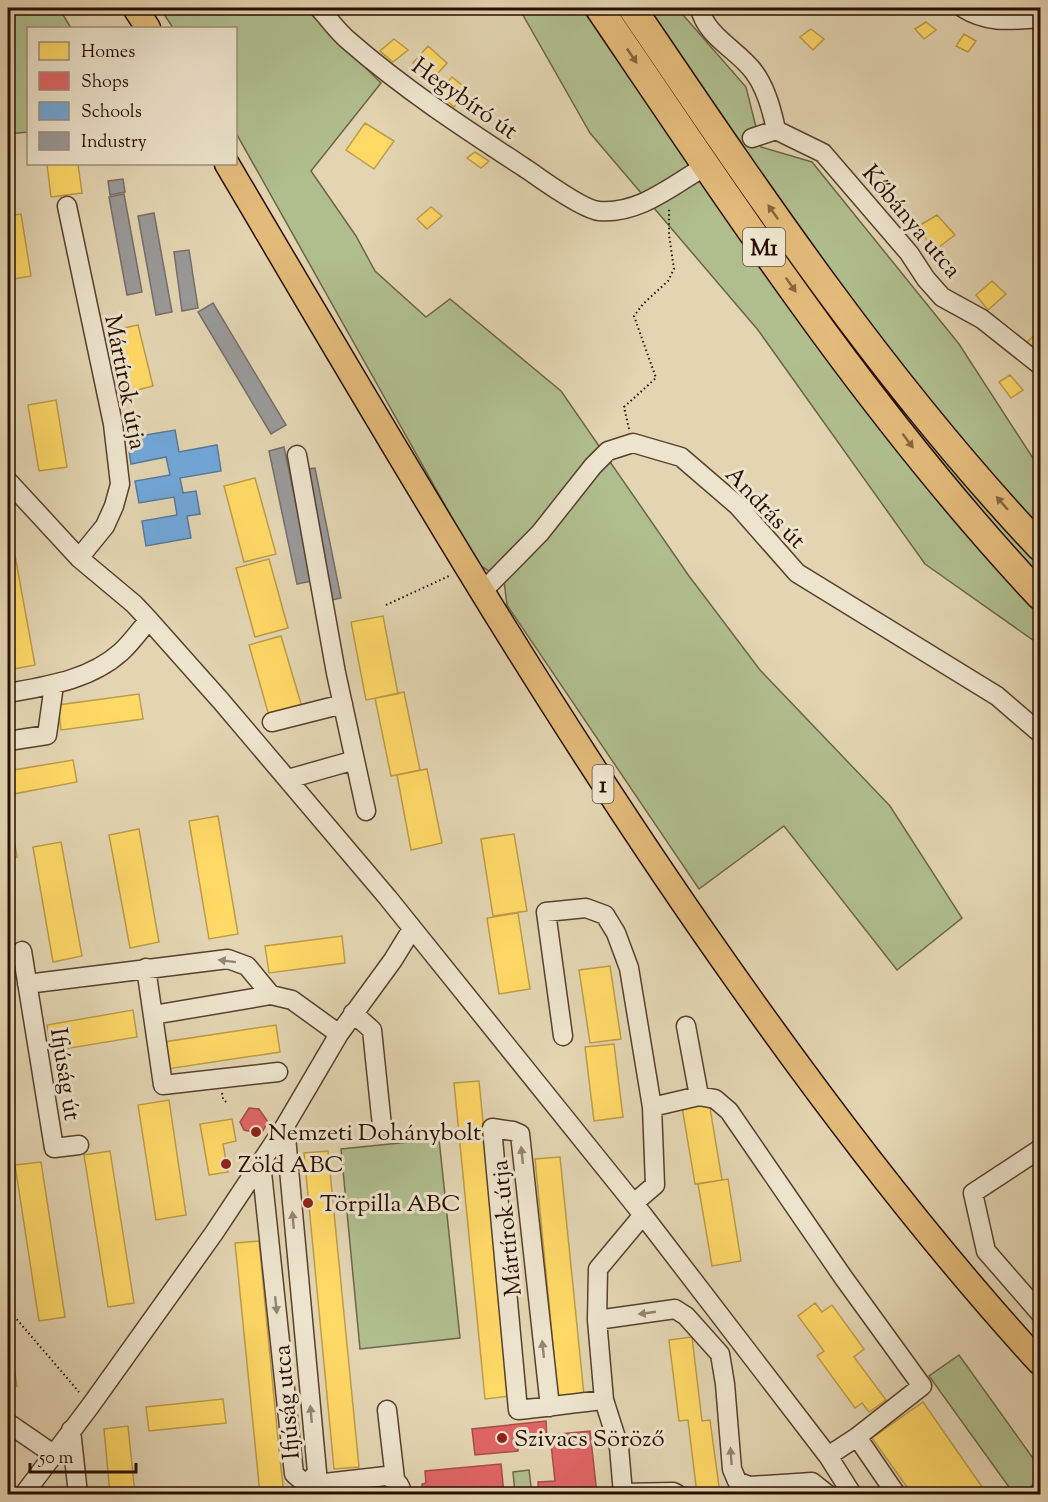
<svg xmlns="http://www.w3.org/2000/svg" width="1048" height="1502" font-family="'Sorts Mill Goudy',serif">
  <rect width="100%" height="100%" fill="#e3d5b2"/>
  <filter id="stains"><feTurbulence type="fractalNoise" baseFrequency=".00333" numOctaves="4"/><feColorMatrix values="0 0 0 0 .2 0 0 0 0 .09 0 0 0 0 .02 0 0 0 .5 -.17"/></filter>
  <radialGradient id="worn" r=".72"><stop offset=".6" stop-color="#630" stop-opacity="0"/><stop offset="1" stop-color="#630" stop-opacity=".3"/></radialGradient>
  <!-- green -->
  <path fill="#b0be8e" stroke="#6c6648" stroke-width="1.5" d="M8 8H59L71 28H28V132L8 134Z
    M160 8H305L381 83 311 171 356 236 375 271 426 317 450 299 561 391 689 576 760 670 890 806 962 918 897 970 784 826 699 889 507 605 504 581 478 564 236 133V28H173Z
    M519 8H677L746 87 761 147 812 162 959 344 1040 469V645L925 564 758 330 590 133Z
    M439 1139 460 1338 360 1349 341 1149Z
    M959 1355 1040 1468V1480L1020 1494H1014L929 1376Z
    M529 1470 532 1494H515L513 1472Z"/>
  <!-- homes -->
  <path fill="#ffd966" stroke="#bf9c48" stroke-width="1.5" d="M926 22 936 30 924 39 915 29Z
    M811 29 824 39 813 50 800 37Z
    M964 34 976 41 968 52 956 46Z
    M394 39 408 50 393 62 380 51Z
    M428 46 447 63 432 80 413 63Z
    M452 77 468 90 454 107 438 93Z
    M499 120 511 129 504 136 493 128Z
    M365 123 394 141 374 169 346 150Z
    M475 152 489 161 481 168 467 158Z
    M47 164H78L82 193 51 197Z
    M431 207 442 216 427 229 417 219Z
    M21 214 31 276 8 280V216Z
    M937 215 955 235 935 250 917 227Z
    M992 281 1006 294 988 310 976 295Z
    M138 325 153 386 125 393 110 331Z
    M1035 335 1040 340V355L1027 342Z
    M1010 375 1023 390 1011 398 999 382Z
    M56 400 67 467 39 471 28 405Z
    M255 478 276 554 244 562 224 486Z
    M14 550 35 665 8 670V551Z
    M269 559 288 628 255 637 236 568Z
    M383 616 398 694 366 700 351 622Z
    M281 636 302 707 269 716 249 645Z
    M404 692 420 770 391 776 375 698Z
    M139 694 143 719 61 730 58 705Z
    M73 760 77 782 8 795V771Z
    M427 769 442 843 411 850 397 775Z
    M218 816 238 934 209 939 189 821Z
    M139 829 159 942 130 948 109 835Z
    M13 833 17 857 8 858V834Z
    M514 834 527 911 493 916 481 839Z
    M61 842 82 956 53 962 33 847Z
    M518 913 530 989 499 994 487 918Z
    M342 936 345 963 269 973 265 946Z
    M610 966 621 1039 590 1043 579 970Z
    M133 1010 137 1037 52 1051 47 1025Z
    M276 1025 280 1052 167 1069 164 1042Z
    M614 1044 623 1117 594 1121 585 1047Z
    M479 1081 510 1396 485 1399 454 1083Z
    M169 1100 186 1215 156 1220 138 1105Z
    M709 1102 722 1180 695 1184 682 1107Z
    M232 1119 236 1141 223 1144 228 1172 209 1175 200 1124Z
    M110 1151 134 1303 108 1307 84 1155Z
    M328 1151 359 1467 334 1469 304 1153Z
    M560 1157 584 1395 558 1397 535 1159Z
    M41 1162 65 1317 39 1321 15 1165Z
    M728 1179 741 1261 712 1266 698 1184Z
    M259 1241 279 1450 284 1494H260L235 1243Z
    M815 1303 822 1312 832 1305 864 1349 854 1357 886 1400 869 1412 862 1403 855 1408 817 1356 824 1351 798 1316Z
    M8 1325 17 1386 8 1387Z
    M692 1337 702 1421 710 1420 720 1494H697L688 1420 679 1421 669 1340Z
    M223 1399 226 1423 149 1431 146 1407Z
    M923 1402 987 1494H912L872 1438Z
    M128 1426 135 1494H110L104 1429Z"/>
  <!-- shops -->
  <path fill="#e06666" stroke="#a94c48" stroke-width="1.5" d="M249 1108 259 1109 268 1122 261 1134 244 1130 240 1122Z
    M546 1421 547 1441 518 1444V1451L475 1455 472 1429Z
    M590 1431 597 1494H539L538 1482 555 1481 550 1435Z
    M501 1464 504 1494H423L422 1484 426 1483 425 1471Z
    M384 1485 385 1494H347V1489Z"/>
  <!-- schools -->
  <path fill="#6fa8dc" stroke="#5a7a9a" stroke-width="1.5" d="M175 430 179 452 217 445 221 471 180 478 183 493 196 491 200 514 187 516 191 538 146 546 142 521 177 515 174 497 139 503 135 481 170 475 166 457 131 464 127 438Z"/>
  <!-- industry -->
  <path fill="#999" stroke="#776f6b" stroke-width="1.5" d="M123 179 125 192 110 195 108 181Z
    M124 194 142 292 127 295 109 197Z
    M154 213 172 312 156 315 138 216Z
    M189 250 198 308 182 311 174 252Z
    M213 303 286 425 271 434 198 312Z
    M284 447 312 581 297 584 269 451Z
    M315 468 341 598 327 601 301 470Z"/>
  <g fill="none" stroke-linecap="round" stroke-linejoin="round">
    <!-- minor casing -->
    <g stroke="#58402d" stroke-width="21">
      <path id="minor" d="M319 8C329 19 338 32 349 41 405 90 467 130 528 170 542 180 584 210 599 211 637 214 668 189 699 170
        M700 8C705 36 738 50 754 72 766 88 772 110 776 130
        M963 8C988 24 1012 20 1040 18
        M776 130 823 153 909 253 926 279 942 297 982 319 1040 365
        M752 138 776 130
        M67 206 113 424 120 484 114 506 105 526 79 558
        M297 455 336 673 366 811
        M8 481 79 558 134 604 149 620 221 701 388 898 643 1215 828 1456 852 1494
        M482 592 540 533 593 466 608 451 633 443 681 457 738 506 797 573 997 696 1040 733
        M8 693C47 686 90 680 121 652 131 643 140 630 149 620
        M272 722 343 704
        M8 741 47 735 54 685
        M288 779 355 760
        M22 951 54 1148 79 1145
        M146 968 163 1085 278 1072
        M27 984 228 959 247 966 271 995
        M353 1013 372 1030 382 1126
        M153 1015 271 995 292 1000 339 1034
        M686 1026 699 1096
        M563 1036 546 912 586 908 605 915 616 933 629 968 652 1107 655 1185 634 1203
        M652 1107 699 1096 715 1099 729 1111 843 1277 922 1386 857 1437 828 1456
        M1040 1149 973 1193 986 1251 1040 1313
        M261 1163 294 1474 307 1485 317 1472 285 1126
        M597 1320 675 1309 686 1316 720 1354 725 1384 732 1469 737 1481 749 1486 812 1482 827 1494
        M550 1407 520 1134 513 1131 492 1128 518 1410C547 1407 575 1403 604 1400
        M387 1410 395 1479
        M8 1423 53 1454
        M71 1430 78 1494
        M857 1437 896 1494
        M307 1490V1485L386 1476C396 1480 401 1484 402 1494
        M623 1493 673 1492 677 1494
        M24 1494 91 1405 214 1233 285 1126 339 1034 393 960 412 929
        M623 1494 619 1447 604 1400 597 1320 598 1269 643 1215"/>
    </g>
    <!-- major casing -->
    <g stroke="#290e01" stroke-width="27">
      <path id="major" d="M135 8 148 28
        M227 164C390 440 551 718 737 980 831 1113 930 1243 1040 1363"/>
    </g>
    <!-- highway casing -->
    <g stroke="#290e01" stroke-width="30">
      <path id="highway" d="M599 8C736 210 872 417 1040 596
        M632 8C758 194 885 383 1040 547"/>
    </g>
    <!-- path -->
    <path stroke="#290e01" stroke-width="2" stroke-dasharray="1.5 3" stroke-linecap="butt" d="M629 429 624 407 656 378 634 316 643 304 668 281 674 269 669 235V208
      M386 605 449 576
      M222 1093 223 1099 228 1104
      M8 1309 79 1392"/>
    <!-- minor -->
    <use href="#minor" stroke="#ede4cd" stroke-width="18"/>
    <!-- major -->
    <use href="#major" stroke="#e2ba79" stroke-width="24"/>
    <!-- highway -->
    <use href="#highway" stroke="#e2ba79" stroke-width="27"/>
  </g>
  <!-- one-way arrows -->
  <defs><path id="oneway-solid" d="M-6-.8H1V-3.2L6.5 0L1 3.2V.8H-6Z" transform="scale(1.5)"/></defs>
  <g fill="#86643d">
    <use href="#oneway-solid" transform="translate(632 56) rotate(56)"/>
    <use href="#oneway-solid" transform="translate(773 212) rotate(-125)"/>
    <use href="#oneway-solid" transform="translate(791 285) rotate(55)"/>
    <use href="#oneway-solid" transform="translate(908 441) rotate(53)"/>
    <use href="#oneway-solid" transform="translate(1002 503) rotate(-131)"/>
  </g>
  <g fill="#958471">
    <use href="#oneway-solid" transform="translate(227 961) rotate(-173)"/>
    <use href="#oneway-solid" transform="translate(522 1155) rotate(-96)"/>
    <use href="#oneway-solid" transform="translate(293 1220) rotate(-95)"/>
    <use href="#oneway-solid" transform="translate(276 1305) rotate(84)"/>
    <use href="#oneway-solid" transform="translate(647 1313) rotate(172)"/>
    <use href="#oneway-solid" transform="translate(543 1349) rotate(-96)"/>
    <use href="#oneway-solid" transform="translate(311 1414) rotate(-95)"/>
    <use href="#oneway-solid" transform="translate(731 1456) rotate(-94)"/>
  </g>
  <!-- markers -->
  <g fill="#8f2418" stroke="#ede4cd" stroke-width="2">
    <circle cx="256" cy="1132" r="6"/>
    <circle cx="226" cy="1164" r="6"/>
    <circle cx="308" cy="1203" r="6"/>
    <circle cx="502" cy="1438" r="6"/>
  </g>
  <g text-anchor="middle" stroke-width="6" stroke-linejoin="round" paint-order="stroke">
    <!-- shield labels -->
    <g fill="#ede4cd" stroke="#644e3e" stroke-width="1.5">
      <rect x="743" y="228" width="42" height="38" rx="4.5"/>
      <rect x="592.5" y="765" width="21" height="38" rx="4.5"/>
    </g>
    <g font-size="22" font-weight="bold" fill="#290e01">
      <text x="764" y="255">M1</text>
      <text x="603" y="792">1</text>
    </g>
    <!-- street labels -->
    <g font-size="24" fill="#290e01" stroke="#ede4cd">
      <text transform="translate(465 98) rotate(35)" y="8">Hegybíró út</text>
      <text transform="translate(912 221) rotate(50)" y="8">Kőbánya utca</text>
      <text transform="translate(126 382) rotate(79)" y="8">Mártírok útja</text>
      <text transform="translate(766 507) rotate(46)" y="8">András út</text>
      <text transform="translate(66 1074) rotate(81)" y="8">Ifjúság út</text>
      <text transform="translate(506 1228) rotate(-96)" y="8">Mártírok útja</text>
      <text transform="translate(286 1402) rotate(-95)" y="8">Ifjúság utca</text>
    </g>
    <!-- poi labels -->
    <g font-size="24" fill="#290e01" stroke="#ede4cd" text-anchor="start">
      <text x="268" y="1140">Nemzeti Dohánybolt</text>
      <text x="238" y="1172">Zöld ABC</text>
      <text x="320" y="1211">Törpilla ABC</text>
      <text x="514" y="1446">Szivacs Söröző</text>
    </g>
  </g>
  <!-- margin -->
  <rect width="1048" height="1502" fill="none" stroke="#e3d5b2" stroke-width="30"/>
  <rect x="9" y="9" width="1030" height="1484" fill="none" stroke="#290e01" stroke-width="3"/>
  <rect x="15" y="15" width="1018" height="1472" fill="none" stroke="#290e01" stroke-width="1.5"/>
  <!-- legend -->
  <rect x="27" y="27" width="210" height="138" fill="#ede4cd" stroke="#9f8e7b" stroke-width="1.5"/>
  <rect x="39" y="42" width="30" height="18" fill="#ffd966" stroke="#9f8e7b" stroke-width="1.5"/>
  <text x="81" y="57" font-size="18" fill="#290e01">Homes</text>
  <rect x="39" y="72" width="30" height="18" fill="#e06666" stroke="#9f8e7b" stroke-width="1.5"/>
  <text x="81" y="87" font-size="18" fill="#290e01">Shops</text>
  <rect x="39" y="102" width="30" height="18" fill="#6fa8dc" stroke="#9f8e7b" stroke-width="1.5"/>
  <text x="81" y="117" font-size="18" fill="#290e01">Schools</text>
  <rect x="39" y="132" width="30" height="18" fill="#999999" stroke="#9f8e7b" stroke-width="1.5"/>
  <text x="81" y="147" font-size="18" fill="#290e01">Industry</text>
  <!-- scale -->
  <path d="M30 1463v9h106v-9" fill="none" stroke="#290e01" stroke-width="3"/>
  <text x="39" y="1463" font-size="18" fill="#290e01" stroke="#ede4cd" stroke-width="4.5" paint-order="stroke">50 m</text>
  <rect width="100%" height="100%" filter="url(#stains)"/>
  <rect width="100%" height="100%" fill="url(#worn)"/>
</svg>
